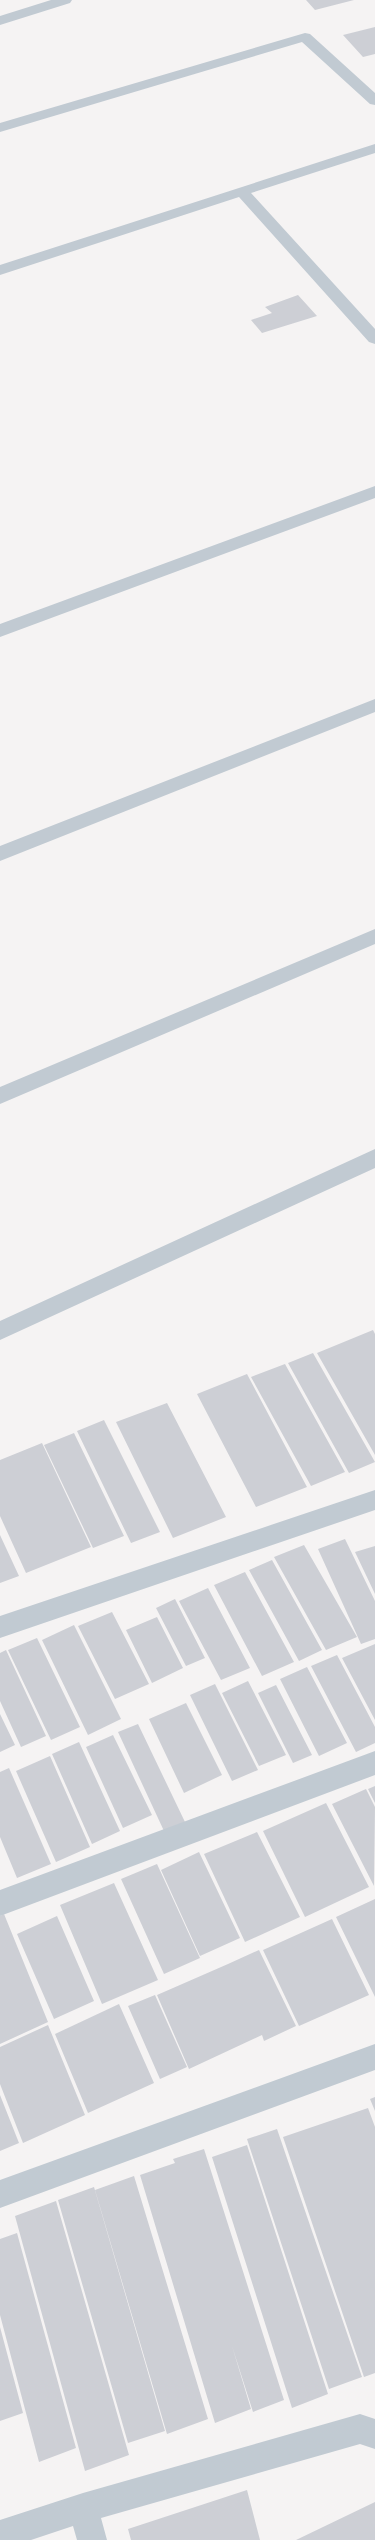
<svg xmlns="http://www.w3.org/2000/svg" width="375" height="2540" font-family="Arial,sans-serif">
  <rect width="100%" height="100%" fill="#f5f3f3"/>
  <!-- building -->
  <path fill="#cdcfd5" d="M306 0H354L315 10Z
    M375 27V54L363 57 343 35Z
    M298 295 317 316 262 333 251 320 272 313 265 307Z
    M373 1330 375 1334V1455L317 1353Z
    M313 1353 375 1462 349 1473 288 1363Z
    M285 1364 345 1472 311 1486 251 1377Z
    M247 1374 307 1487 256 1507 197 1394Z
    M167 1403 226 1517 173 1538 116 1422Z
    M104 1420 160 1532 131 1543 77 1431Z
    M74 1433 124 1536 93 1548 44 1445Z
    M42 1443 91 1547 26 1573 0 1516V1460Z
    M0 1535 19 1576 0 1583Z
    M345 1539 375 1601V1639L361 1644 318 1549Z
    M304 1545 357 1637 326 1650 274 1557Z
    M375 1546V1594L355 1552Z
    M272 1560 322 1650 299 1661 249 1570Z
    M245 1572 294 1662 262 1676 214 1585Z
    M208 1588 250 1668 221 1680 179 1601Z
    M175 1599 205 1658 186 1666 156 1608Z
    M112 1612 149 1684 115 1699 78 1626Z
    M157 1617 183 1668 152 1683 126 1630Z
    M74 1625 121 1719 88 1735 42 1640Z
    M37 1638 80 1727 51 1740 8 1650Z
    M375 1644V1720L342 1658Z
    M6 1650 46 1736 21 1747 0 1701V1653Z
    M337 1655 375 1727V1743L356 1752 311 1666Z
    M307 1667 347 1743 319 1756 280 1679Z
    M248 1681 286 1755 259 1766 222 1693Z
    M215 1684 258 1770 232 1781 190 1695Z
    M276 1685 312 1755 293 1763 258 1693Z
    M186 1703 222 1775 184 1793 149 1719Z
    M0 1714 15 1745 0 1752Z
    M138 1724 185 1822 164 1831 118 1732Z
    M113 1735 152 1815 123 1828 86 1747Z
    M79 1742 120 1831 92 1844 52 1754Z
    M50 1756 90 1847 56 1862 16 1771Z
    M9 1768 51 1864 17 1878 0 1837V1772Z
    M375 1786V1803L368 1789Z
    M366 1789 375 1807 374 1886 332 1804Z
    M326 1803 369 1887 305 1917 263 1831Z
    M257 1832 300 1917 245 1942 204 1854Z
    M199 1852 240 1938 200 1956 161 1870Z
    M157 1864 200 1958 164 1974 121 1879Z
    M114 1883 158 1980 102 2004 60 1905Z
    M375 1899V1997L336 1917Z
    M4 1914 48 2022 0 2044V1916Z
    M57 1916 94 2001 54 2019 17 1934Z
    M332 1919 369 1995 299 2026 263 1950Z
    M259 1950 296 2026 264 2041 262 2035 189 2069 157 1995 228 1964 260 2032 228 1964Z
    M155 1995 187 2067 160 2079 128 2006Z
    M119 2004 154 2083 88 2113 55 2034Z
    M48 2025 85 2115 23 2143 0 2084V2047Z
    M0 2095 19 2143 0 2151Z
    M375 2097V2111L370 2099Z
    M368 2108 375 2127V2373L364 2377 283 2137Z
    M277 2129 362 2377 329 2389 247 2139Z
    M247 2145 328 2394 292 2408 212 2157Z
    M204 2149 284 2400 253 2412 232 2346 251 2409 215 2423 140 2175 175 2163 173 2159Z
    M134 2176 208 2419 167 2434 95 2190Z
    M94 2187 165 2431 128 2443 58 2200Z
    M56 2201 129 2455 85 2471 15 2216Z
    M17 2233 76 2448 39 2462 0 2315V2239Z
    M0 2327 23 2413 0 2421Z
    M247 2490 260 2540H131L128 2529Z
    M375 2502V2540H296Z"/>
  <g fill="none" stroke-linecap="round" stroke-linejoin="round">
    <!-- minor -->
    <path fill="#c1cad2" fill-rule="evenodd" d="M51 0H72L70 3 0 25V16Z
      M305 33 310 34 375 93V105L370 104 302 42 0 132V123Z
      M375 144V153L251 193 375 329V344L369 342 239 197 0 275V265Z
      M375 486V498L0 637V624Z
      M375 699V712L0 861V846Z
      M375 929V944L0 1104V1087Z
      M375 1149V1168L0 1340V1321Z
      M375 1490V1510L0 1638V1616Z
      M375 1751V1775L0 1916V1890Z
      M375 2044V2070L0 2208V2180Z
      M360 2414 375 2419V2449L360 2444 101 2518 107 2540H77L73 2526 31 2540H0V2520L83 2493Z"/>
  </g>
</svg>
